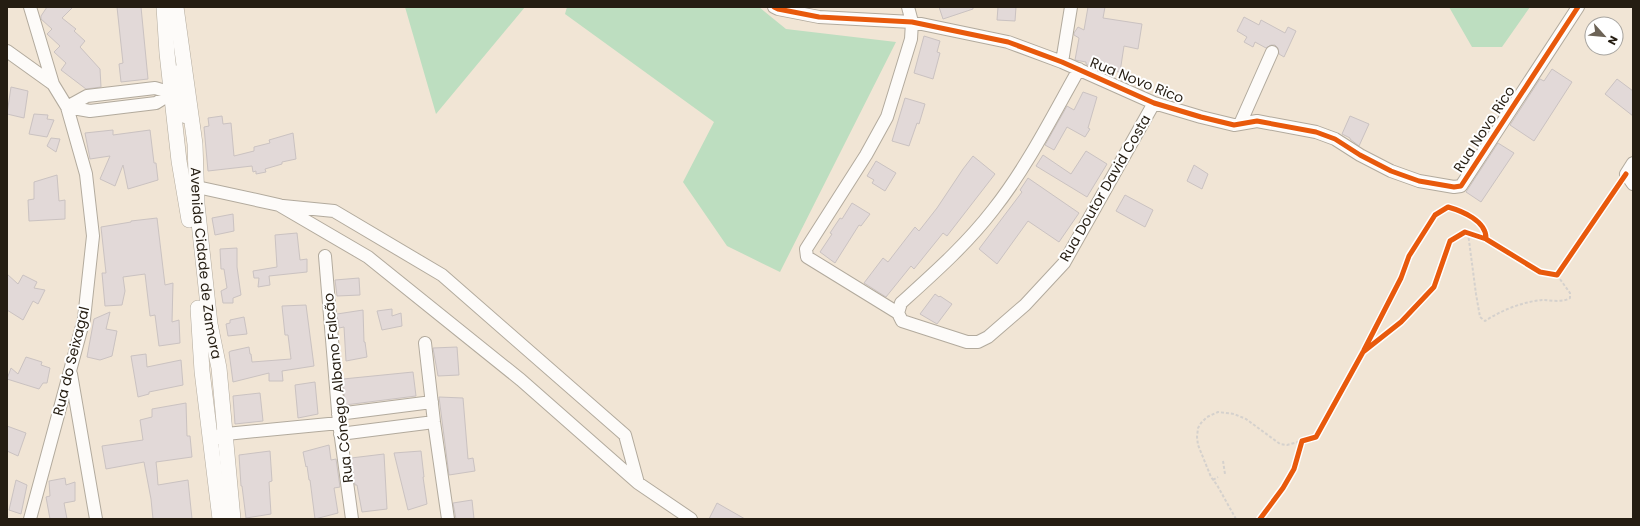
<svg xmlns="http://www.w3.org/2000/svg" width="1640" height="526" font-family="Poppins,sans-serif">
  <rect width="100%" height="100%" fill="#f1e5d5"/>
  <!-- green -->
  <path fill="#bddec0" d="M405 7H525L436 114Z
    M567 7H759L786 29 896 42 780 272 727 246 683 182 714 122 565 14Z
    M1449 7H1530L1502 47H1472Z"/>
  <!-- building -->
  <path fill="#e2d9d8" stroke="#cac2c1" d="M47 7H73L62 18 76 29 74 31 85 41 80 47 100 69 101 87 86 89 61 70 66 63 54 52 60 46 47 34 52 29 41 19V16Z
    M117 7H141L148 79 121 82 119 64 123 63Z
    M939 7H973V9L943 19Z
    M998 7H1016L1015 21 997 20Z
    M1088 7H1105L1103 18 1142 24 1138 49 1124 46 1120 72 1101 70 1100 71 1086 64V62L1075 60 1079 38 1074 35V33L1078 27 1084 30Z
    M1244 17 1259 25 1261 20 1285 33 1288 27 1296 31 1284 57 1279 54 1278 48 1275 45H1271L1266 48 1255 42 1253 47 1244 42 1247 37 1237 31Z
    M924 36 940 41 937 52 940 53 933 79 914 73Z
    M1552 69 1572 82 1534 141 1510 125 1540 79 1544 81Z
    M1617 79 1633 91V116L1605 94Z
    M11 87 28 91 24 118 7 114Z
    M1083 92 1097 97 1088 128 1090 129 1085 137 1067 127 1054 150 1045 145 1067 106 1074 110Z
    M905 98 925 104 919 124 917 123 909 146 892 141Z
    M34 114 48 115 47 119 54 120 47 137 29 134Z
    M222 116 223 124 231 123 234 156 254 151V147L270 143 269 140 293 133 296 159 282 162V164L265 169 266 172 256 174V171L253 172 252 166 208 171 204 127 209 126 208 118Z
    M1350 116 1369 124 1359 146 1350 139V138L1342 134Z
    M113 130V135L150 130 154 163H156L158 180 128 189 123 165 115 186 100 179 110 156 90 159 85 133Z
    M51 138 60 139 56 152 47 146Z
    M1498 143 1514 153 1481 202 1466 192Z
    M1086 151 1107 164 1087 197 1036 166 1043 155 1071 174Z
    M973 156 995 174 947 236 943 233 914 269 911 266 886 297 864 283 883 258 888 262 915 227 919 231 937 208 963 169Z
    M876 161 896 173 885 191 872 183 874 180 867 176Z
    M1194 165 1208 174 1202 189 1187 181Z
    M57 175 59 201 65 200V219L29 221 28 200 34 199V182Z
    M1028 178 1079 213 1059 242 1028 221 997 264 979 249 1022 192 1020 190Z
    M1125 195 1153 210 1145 227 1116 211Z
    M852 203 870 214 861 226 859 225 835 263 820 252 832 234 830 233 840 218 842 219Z
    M233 214 234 231 215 235 212 218Z
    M157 218 165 285 173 283 172 322 179 320 180 343 159 346 155 315 150 316 145 274 123 277 125 291 122 305 105 306 102 273H106L101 227 131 222V221Z
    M297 233 300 260 307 259V272L269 276 270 285 258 287 259 278H254L253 271 277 267 275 235Z
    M237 248V267L241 295 233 298V303H223L221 291 227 288 224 269H221L220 249Z
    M7 274 18 284 23 275 37 282 34 288 45 290 38 304 33 301 23 320 7 310Z
    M359 278 360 295 337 296 335 280Z
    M935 294 939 297 940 296 952 304 937 324 920 314Z
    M306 305 314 366 282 371 283 381H269V373L233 382 229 352 231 351 249 347 250 354H251L252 362 291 359 288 335H285L282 306Z
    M392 309V316L401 313 402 326 382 330 377 311Z
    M363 310 364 342H365L367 357 346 361 344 327 339 328 337 314Z
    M110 312 106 329 117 331 112 356 100 360 87 357 94 319Z
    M244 317 247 334 228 336 226 324 230 323V320Z
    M457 347 459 375 438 376 433 348Z
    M146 354 147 367 181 360 183 385 149 392V394L138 397 131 356Z
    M26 357 42 362 41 365 50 368 47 383H43L39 389 7 379 11 368 18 374Z
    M413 372 416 396 345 405 343 379Z
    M315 382 318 414 298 418 295 385Z
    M260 393 263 421 235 424 233 396Z
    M439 397 463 398 468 459 473 458 475 471 449 475Z
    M186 403 187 436H190L192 457 156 462 157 471 158 485 188 480 192 519H153L151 499 144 462 106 469 102 446 143 440 140 420 152 417V409Z
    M7 426 26 433 18 456 7 451Z
    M329 445 331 460 336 459 340 487 334 488 338 513 315 519 310 480H309L307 466 306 467 303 452Z
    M270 451 272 481 269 482 271 514 246 518 242 486H241L239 455Z
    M421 451 424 477H423L427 504 408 510 394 453Z
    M384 454 387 509 362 512 357 485H355L351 458Z
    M65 478 66 485 75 482V501L64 503 67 519H50L46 497 50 496 49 481Z
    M16 480 27 485 21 514 9 510Z
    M472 500 474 519H456L453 503Z
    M717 503 745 519H709Z"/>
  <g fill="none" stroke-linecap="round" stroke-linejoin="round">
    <!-- minor casing -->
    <g stroke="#b2aa9d" stroke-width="14">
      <path id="minor" d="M30 7 53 84
        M774 7 778 9 819 17 912 22 1008 42 1062 62 1154 103 1201 117 1234 125 1257 121 1316 132 1335 139 1360 155 1391 171 1419 181 1454 187 1461 186 1578 7
        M7 51 53 84 67 107 86 174 93 236 84 319 30 519
        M1062 62 1071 7
        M67 107 90 111 156 103 172 93 180 86 179 71
        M67 107 87 96 155 88 172 93 183 102 185 117
        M1240 124 1272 52
        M1633 163 1626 174 1633 184
        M197 187 279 205 368 257 521 380 638 483 691 519
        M283 206 334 211 442 275 625 435 638 483
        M325 256 339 423 352 519
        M898 313 902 321 967 342H978L988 337 1025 305 1064 263 1154 103
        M898 313 807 257 806 249 866 155 887 117 911 39 912 22 908 7
        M898 313 901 303C933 274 966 245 993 210 1027 167 1052 117 1079 69
        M425 343 434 422 448 519
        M71 374 96 519
        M338 414 432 402
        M340 434 434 422
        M218 438 220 435 226 434 339 423"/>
    </g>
    <!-- tertiary casing -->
    <g stroke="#b2aa9d" stroke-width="16">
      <g id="tertiary">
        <path d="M164 7 167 53 179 161 189 220"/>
        <path id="s1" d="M176 7 195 144 197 204 210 324 219 368 233 519"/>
        <path d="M198 308 202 371 220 519"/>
      </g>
    </g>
    <!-- path -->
    <path stroke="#d5d1cd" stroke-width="2" stroke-dasharray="3 2" stroke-linecap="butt" d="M1468 233 1476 294 1480 317 1485 321C1502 310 1522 302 1542 300 1551 300 1562 303 1570 298V293L1557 275
      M1223 461 1225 474
      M1213 480 1218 477
      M1236 519 1217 485 1211 477 1198 445 1197 437 1198 428 1201 423 1207 417 1218 412 1234 414 1246 419 1280 444 1287 445 1302 441"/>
    <!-- minor -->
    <use href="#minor" stroke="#fdfbf9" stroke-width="12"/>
    <!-- tertiary -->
    <use href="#tertiary" stroke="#fdfbf9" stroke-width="15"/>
    <!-- cycleway casing -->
    <g stroke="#fff" stroke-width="8">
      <path id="cycleway" d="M774 7 778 9 819 17 912 22 1008 42 1062 62 1154 103 1201 117 1234 125 1257 121 1316 132 1335 139 1360 155 1391 171 1419 181 1454 187 1461 186 1578 7
        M1364 350 1401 278 1409 256 1435 215 1448 207C1462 211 1487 221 1486 239
        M1260 519 1283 488 1294 469 1302 441 1316 437 1363 352 1401 322 1434 287 1450 241 1465 232 1486 239 1540 272 1557 275 1626 174"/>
    </g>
    <!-- cycleway -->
    <use href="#cycleway" stroke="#e8590c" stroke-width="5"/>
  </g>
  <g text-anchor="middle" stroke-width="4" stroke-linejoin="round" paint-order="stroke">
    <!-- street labels -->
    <g font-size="14" fill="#251d12" stroke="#fff">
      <text transform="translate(1137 80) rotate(22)" y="5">Rua Novo Rico</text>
      <text transform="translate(1484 129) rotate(-57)" y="5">Rua Novo Rico</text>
      <text transform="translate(1105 188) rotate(-60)" y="5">Rua Doutor David Costa</text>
      <text dy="5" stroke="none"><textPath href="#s1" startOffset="258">Avenida Cidade de Zamora</textPath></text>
      <text transform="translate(71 361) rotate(-76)" y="5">Rua do Seixagal</text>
      <text transform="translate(338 388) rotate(-96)" y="5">Rua Cónego Albano Falcão</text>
    </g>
  </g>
  <!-- border -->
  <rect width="1640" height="526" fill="none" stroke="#251d12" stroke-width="16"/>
  <!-- north arrow -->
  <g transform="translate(1604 36) rotate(117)"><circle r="19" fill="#ffffff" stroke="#a8a5a0"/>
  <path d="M0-3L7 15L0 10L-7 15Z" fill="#6c6356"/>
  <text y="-6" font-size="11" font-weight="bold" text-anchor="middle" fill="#251d12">N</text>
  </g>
</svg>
